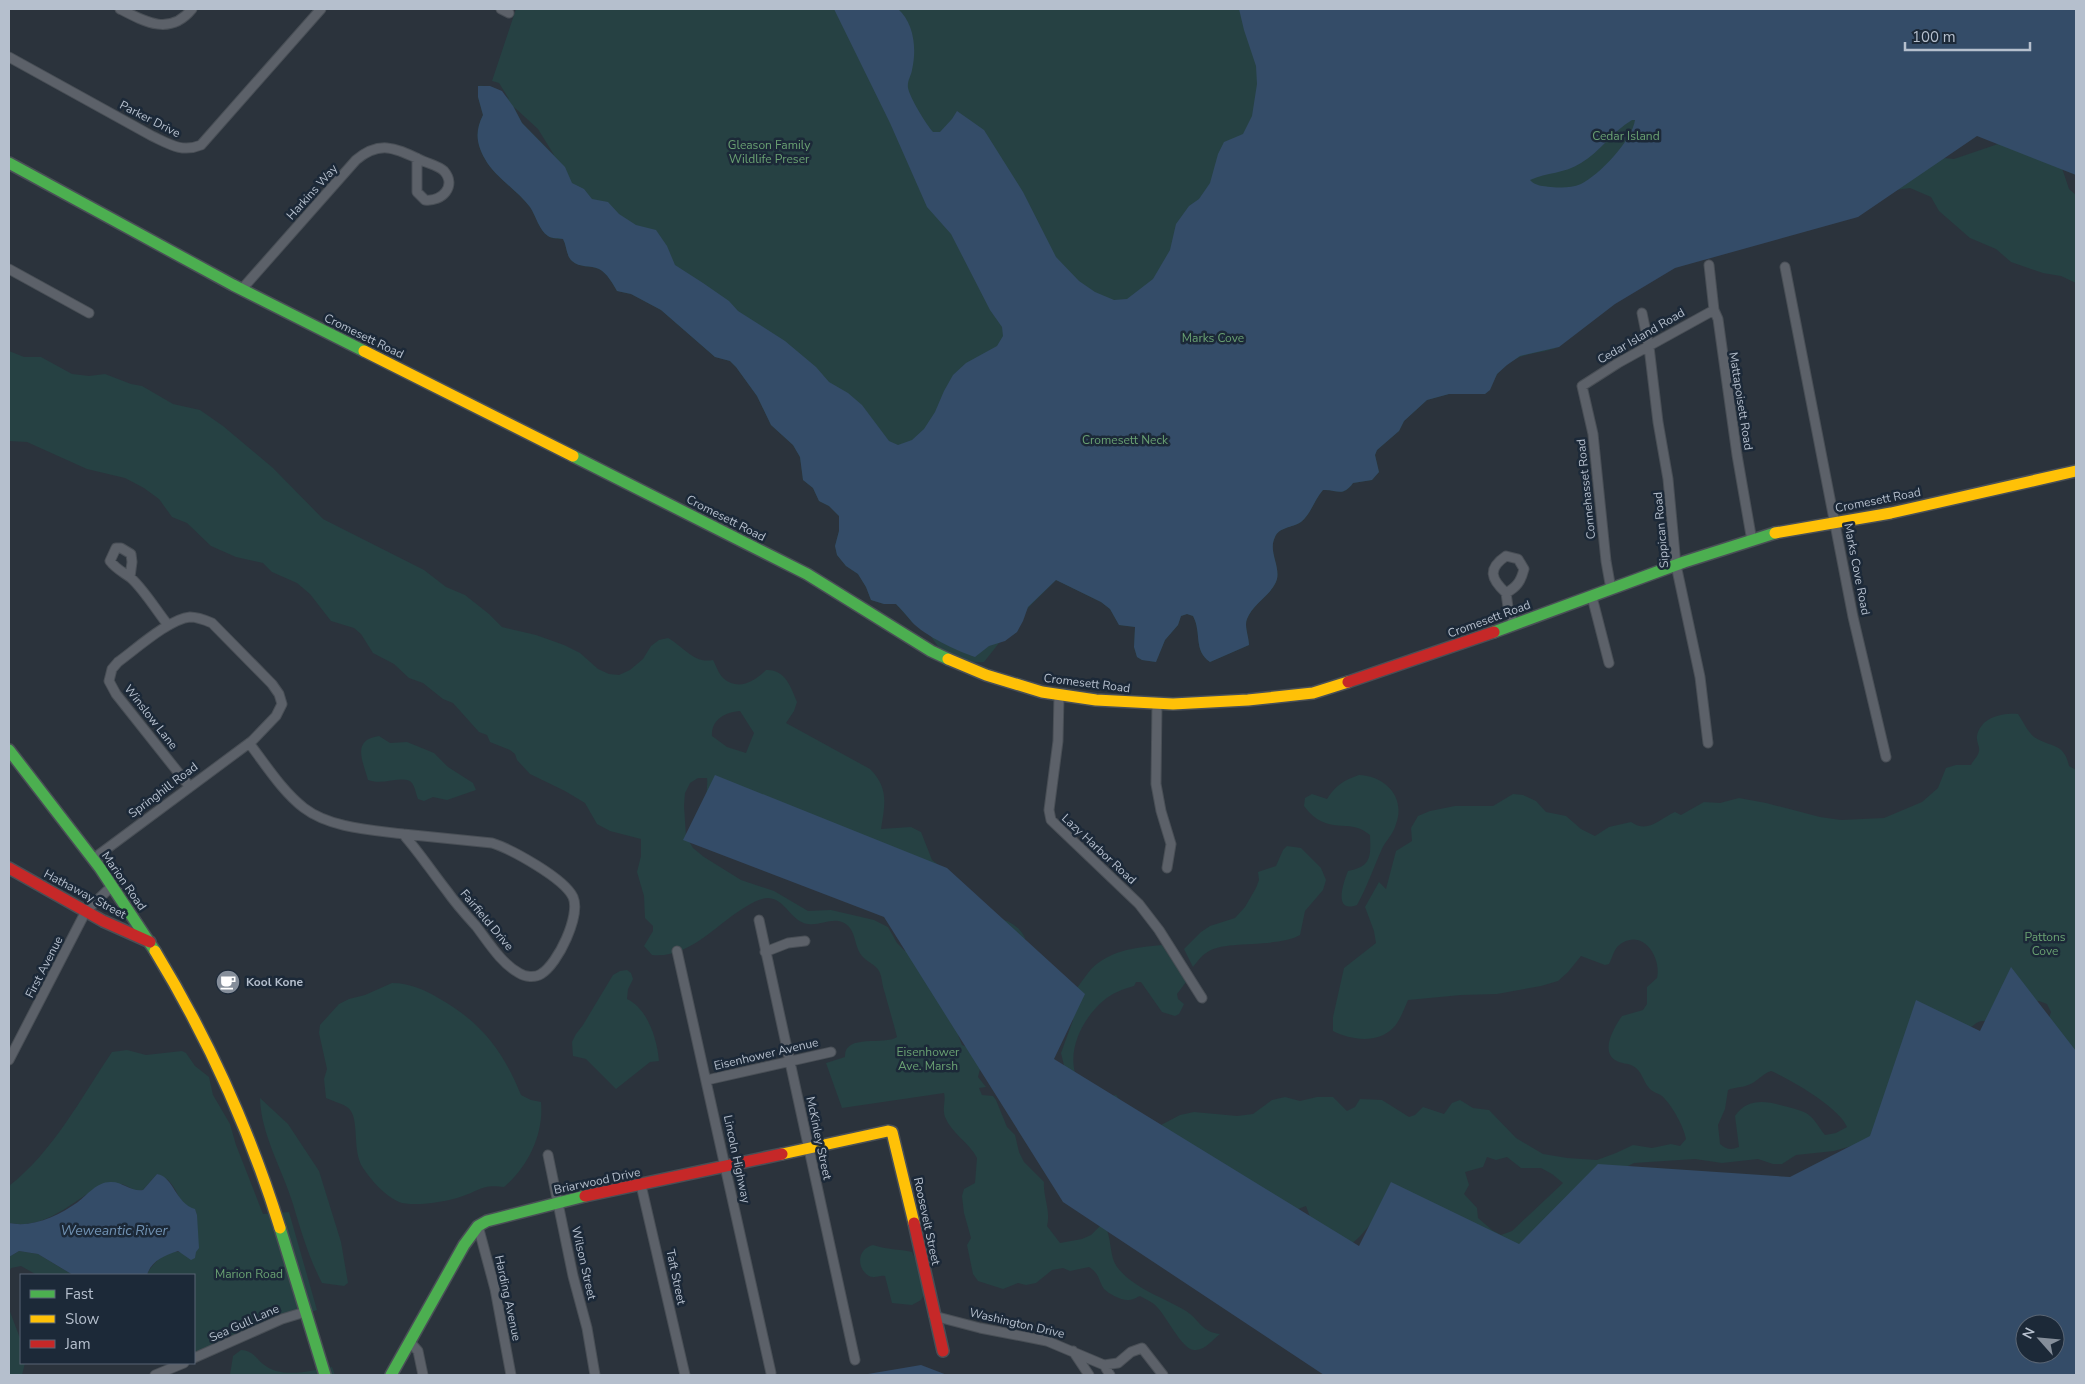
<svg xmlns="http://www.w3.org/2000/svg" width="2085" height="1384" font-family="'Nunito Sans',sans-serif">
  <rect width="100%" height="100%" fill="#2b333c"/>
  <!-- green -->
  <path fill="#264143" fill-rule="evenodd" d="M516 9H1389L1360 381 1559 347C1535 356 1521 350 1500 371 1493 378 1493 388 1485 394H1449L1427 400 1404 421 1399 431 1377 450 1375 455 1379 472 1372 480 1353 483C1343 498 1337 489 1323 490 1314 500 1311 514 1301 522 1292 528 1279 527 1275 537 1268 551 1280 565 1277 579 1273 594 1253 603 1247 619 1244 626 1249 637 1249 645L1210 662C1193 650 1202 633 1193 616L1187 614 1181 616 1178 625 1165 640 1156 662 1142 660 1137 657 1134 647 1135 627 1119 625 1110 609 1101 602 1056 580 1027 609 1017 632 999 643 984 662 962 663 944 655 930 635 913 623 896 604H884L871 600 866 587 858 574 846 566 837 555 835 546 839 531V516L829 506 819 501 813 488 803 480 800 457 793 445 771 425 757 396 736 367 730 361 715 357 661 310 631 294 617 291C613 284 607 273 599 269 590 265 580 268 572 261 566 256 567 246 563 239 558 239 552 239 548 236 539 230 536 216 530 207 517 190 494 176 485 159 476 143 475 131 483 115L478 97V86C493 85 499 90 509 99L499 83 492 81ZM514 107 538 129 554 155 522 123Z
    M1640 96 1628 160 1553 201 1503 168Z
    M2001 143 2050 148 2063 171 2069 189 2076 195V283L2061 276 2043 273 2011 262 1996 249 1970 238 1939 211 1931 197 1910 188 1888 191 1934 157 1954 159Z
    M9 351 24 357H41L72 374 89 376 105 374 131 384 142 386 173 404 200 410 223 426 273 468 323 519 424 570 446 587 465 595 489 614 502 627 536 635 564 645 580 653 598 669 609 674 619 675 630 670 643 659 651 646 659 640 668 638C684 647 694 664 713 660 716 666 719 674 723 678 738 691 754 682 766 670 785 669 791 687 797 702L794 711 786 723 870 769C889 788 885 804 881 829L911 827 921 832 932 860 953 876 962 887 964 898 971 909C992 918 1015 917 1025 938 1020 949 1020 956 1027 967L1032 968 1043 960 1047 981 1054 997 1065 999C1076 992 1080 983 1088 973 1105 951 1136 947 1162 945L1175 965 1182 969 1186 982 1177 994 1178 999 1184 1004 1179 1014 1175 1016 1162 1012 1141 982H1136L1134 986C1123 989 1112 993 1103 1001 1081 1020 1065 1054 1078 1081 1081 1087 1086 1092 1090 1097L1103 1098 1116 1095C1135 1122 1133 1114 1161 1125L1180 1115 1194 1112 1237 1116 1253 1114 1272 1100 1285 1097 1300 1101 1317 1097H1333L1347 1111 1355 1107 1360 1099 1382 1100 1409 1117 1415 1115 1423 1107 1444 1114 1452 1103 1460 1100 1473 1108 1489 1110 1516 1138 1543 1154 1567 1158 1597 1160 1616 1153 1633 1145 1652 1148 1671 1144 1680 1146 1686 1139C1684 1127 1672 1105 1662 1096 1658 1093 1652 1092 1649 1088 1643 1081 1642 1071 1633 1066 1628 1063 1621 1064 1615 1060 1600 1050 1615 1026 1622 1016L1643 1010 1647 1004V987L1657 978C1662 956 1641 926 1618 946 1614 950 1612 958 1609 964L1605 965 1581 956 1568 972 1558 981 1541 986 1497 994 1461 995 1408 1000C1404 1009 1400 1021 1393 1028 1377 1044 1351 1040 1333 1031V1017L1344 968 1376 943 1374 931 1365 907 1379 882 1386 889 1396 851 1412 841 1411 828 1418 816 1430 811 1455 806H1493L1513 794 1523 795 1536 801 1546 812 1566 816 1581 829 1595 836 1609 827 1631 822C1648 834 1659 819 1675 812L1681 815 1704 802 1720 803 1739 798 1766 803 1820 817 1841 820 1884 818 1922 802 1938 788 1946 768 1956 765H1971C1973 760 1978 757 1979 751 1980 746 1976 742 1977 736 1981 717 2002 713 2018 714 2023 721 2027 731 2034 737 2051 748 2064 742 2069 766L2076 770V1088L2056 1051 2054 1028 2048 1021 2051 1012 2047 1004 2039 1001H2030L2025 1008 2026 1022H2011L1997 1027C1978 1013 1976 1027 1960 1034 1949 1039 1937 1036 1926 1042 1911 1050 1887 1084 1886 1102 1884 1116 1893 1122 1894 1135L1891 1138 1874 1136 1855 1145 1834 1151 1796 1155 1782 1164H1773L1758 1159 1722 1163 1695 1159 1634 1163 1598 1181 1581 1193 1544 1225 1508 1260 1494 1267H1487C1482 1260 1482 1253 1479 1246 1476 1240 1472 1234 1468 1230 1451 1211 1427 1195 1401 1201 1397 1202 1392 1202 1390 1204 1370 1218 1358 1251 1331 1251L1325 1242 1323 1231 1310 1217 1306 1206C1297 1209 1290 1214 1280 1212 1269 1210 1259 1201 1249 1195 1215 1174 1185 1148 1149 1128L1140 1130 1130 1129 1093 1111 1076 1095 1068 1082 1061 1053 1073 1020 1069 1017 1052 1019 1037 1007 1022 991 1025 984 1020 982 949 905 940 881 893 864 856 865 827 847 802 838 783 843 768 834 752 833 744 823 742 813C732 809 710 809 707 795 706 789 708 784 707 778H698L690 783 685 793 684 806 686 836 693 848 704 857 741 880 774 891 808 911 831 910 874 920 888 927 897 943 905 951 921 947 932 967 962 1045 979 1052 983 1057 978 1077 986 1087 979 1088 982 1095 993 1096 996 1100 1007 1127 1015 1135 1019 1152 1024 1162 1044 1182C1043 1197 1051 1211 1047 1226L1060 1243 1082 1239 1091 1235 1101 1225 1105 1226C1112 1238 1109 1256 1117 1267 1134 1289 1163 1297 1186 1311 1200 1320 1201 1332 1220 1334 1213 1339 1205 1351 1194 1350 1181 1349 1166 1314 1154 1304 1150 1301 1145 1299 1140 1296 1137 1297 1133 1300 1129 1300 1122 1301 1109 1294 1104 1289 1098 1280 1100 1274 1089 1267L1070 1271 1063 1268 1052 1270 1036 1283 1026 1285 1018 1283 1003 1289 978 1281 973 1274 967 1245 971 1238 964 1213 962 1196 964 1189 975 1183 977 1158C969 1142 952 1134 945 1117 942 1108 946 1101 944 1093L842 1108 826 1063 845 1057C844 1033 884 1046 897 1037 893 1021 888 1005 884 990 882 984 882 976 879 971 875 964 867 962 862 956 853 945 857 928 842 922 832 918 819 926 808 924 791 922 786 899 768 898 761 898 753 902 747 906 717 923 690 959 652 955L644 946 653 931V926L645 918 644 896 637 872 641 856V839L610 831 597 824 585 803 565 791 530 774 517 760 515 754 510 750 490 742 487 735 479 732 453 703 443 699 423 683 409 678 394 664 373 653 361 634 354 628 331 621 310 594 297 583 272 572 263 563 236 557 211 546 187 523 172 517 159 499 144 488 125 478 87 469 27 442 9 441ZM740 711 754 733 746 753 727 747 712 736C711 720 725 712 740 711ZM1771 1071C1790 1079 1840 1108 1847 1127L1836 1133 1825 1135C1820 1129 1816 1121 1810 1116 1805 1111 1795 1109 1788 1107 1769 1102 1749 1096 1735 1116L1739 1147C1731 1150 1727 1150 1720 1144L1718 1125 1725 1109 1728 1090C1734 1087 1741 1088 1748 1085 1757 1082 1762 1074 1771 1071ZM1487 1157 1496 1160 1507 1157 1521 1168H1541L1552 1174 1563 1183 1512 1231 1501 1235 1492 1230 1478 1218 1477 1208 1464 1194 1469 1185 1465 1172 1483 1167Z
    M379 736 390 743 407 742 434 753 448 767 473 783 476 790 447 800 433 797 424 801 418 799C416 794 415 787 412 783 405 774 383 786 368 780 363 761 351 740 379 736Z
    M1359 775C1385 776 1406 797 1396 824 1393 835 1385 841 1381 851 1373 869 1367 887 1357 905 1332 914 1344 881 1348 871 1371 867 1371 857 1370 835 1348 816 1328 838 1304 806L1305 798 1312 794 1327 799C1335 786 1344 780 1359 775Z
    M1287 846 1301 848 1321 868 1326 880 1323 890 1305 911 1300 935C1275 949 1222 939 1206 953 1201 956 1197 962 1193 967L1184 949 1201 932 1210 926 1235 918 1245 907 1256 888 1259 880 1258 872 1276 866 1283 850Z
    M627 970 631 973 633 979 628 989 627 999C648 1009 657 1039 659 1061L650 1062 616 1089 586 1059 573 1056 572 1042 576 1034 583 1025 613 975 620 971Z
    M392 983C409 983 426 990 440 999 482 1023 503 1051 521 1095L531 1100 541 1102C544 1134 528 1167 504 1187 481 1184 480 1191 460 1197 447 1202 412 1207 399 1202 385 1196 372 1181 363 1168 351 1150 361 1116 347 1107 341 1103 332 1101 326 1098L324 1079 327 1069 319 1033 320 1025 339 1004 349 999 365 995Z
    M127 1050 146 1055 182 1051 186 1053 195 1066 209 1077 213 1095 230 1124 236 1145 263 1214 289 1212 317 1310 194 1355V1275H147C150 1265 167 1249 179 1252 184 1253 190 1256 195 1257L197 1215 195 1210C177 1204 180 1192 168 1180 165 1178 160 1176 157 1174L143 1190 137 1191 122 1184C111 1187 96 1188 87 1194 63 1210 40 1229 9 1223V1186C53 1152 81 1098 112 1052Z
    M260 1098 288 1124 319 1171 341 1242 348 1283 344 1286 322 1283C309 1258 301 1231 293 1204 282 1168 261 1135 260 1098Z
    M873 1245C887 1250 899 1249 912 1252 918 1266 931 1285 921 1300L912 1305 892 1303 885 1276C879 1275 875 1279 869 1276 856 1268 857 1249 873 1245Z
    M19 1251 38 1254 73 1275H37L21 1266 11 1268 9 1272V1257Z
    M9 1309 21 1341V1363H25L22 1375H9Z
    M241 1350C253 1351 255 1357 263 1364 282 1380 312 1370 332 1367L335 1375H230L233 1356Z"/>
  <!-- water -->
  <path fill="#344c68" fill-rule="evenodd" d="M834 9H898C914 23 917 49 912 70 911 76 907 81 908 88 910 98 926 124 933 132H940L952 119 957 111 984 130 1023 192 1056 257 1079 281 1095 292 1114 300 1127 299 1153 279 1170 250 1176 224 1189 206 1199 199 1210 183 1218 154 1224 142 1243 134 1252 116 1257 84 1256 66 1244 30 1239 9H2076V175L1977 136 1858 217 1675 268 1615 304 1559 347 1520 356 1507 365 1497 374 1490 390 1485 394H1449L1427 400 1404 421 1399 431 1377 450 1375 455 1379 472 1372 480 1353 483C1342 498 1337 489 1323 490 1314 500 1311 514 1301 522 1292 528 1279 527 1275 537 1268 551 1280 565 1277 579 1273 594 1253 603 1247 619 1244 626 1249 637 1249 645L1210 662C1193 650 1202 633 1193 616L1187 614 1181 616 1178 625 1165 640 1156 662 1142 660 1137 657 1134 647 1135 627 1119 625 1110 609 1101 602 1056 580 1028 607 1023 621 1017 632 1005 641 989 646 975 657C957 651 925 636 912 622 907 616 902 610 896 604H884L871 600 866 587 858 574 846 566 837 555 835 546 839 531V516L829 506 819 501 813 488 803 480 800 457 793 445 771 425 757 396 736 367 730 361 715 357 661 310 631 294 617 291C613 284 607 273 599 269 590 265 580 268 572 261 566 256 567 246 563 239 559 238 552 239 548 236 539 230 536 216 530 207 517 190 494 176 485 159 476 143 475 131 483 115L478 97V86H490L502 91 513 106 522 123 565 167 572 183 584 189 592 199 608 202 619 214 636 225 656 230 667 246 675 265 703 283 729 301 738 311 785 341 816 367 829 382 848 393 862 405 889 441 898 445 912 440 924 429 935 412 944 391 953 375 966 363 997 346 1003 336 1002 327 990 310 951 234 927 207 890 123ZM1632 120H1635C1632 141 1599 175 1581 184 1571 188 1562 188 1551 187 1543 186 1535 186 1530 180 1547 172 1564 174 1581 163 1601 151 1612 132 1632 120Z
    M715 775 947 868 1085 994 1054 1059 1359 1246 1391 1182 1519 1244 1598 1164 1790 1177 1870 1136 1916 1000 1980 1031 2011 967 2076 1051V1375H1324L1063 1202 884 917 683 840ZM2025 1324H2055V1354H2025Z
    M157 1174C174 1177 175 1203 195 1209L197 1215 199 1248 196 1252 195 1258 191 1260 178 1251C165 1255 151 1261 147 1275H73L38 1254 19 1251 9 1257V1223C33 1228 58 1216 78 1202 87 1195 97 1182 110 1182 122 1181 131 1192 143 1190Z
    M921 1365 947 1375H862Z"/>
  <g fill="none" stroke-linecap="round" stroke-linejoin="round">
    <!-- street casing -->
    <g stroke="#494f56" stroke-width="11">
      <path id="street" d="M120 9C145 22 170 36 192 9
        M501 9 509 13
        M9 57 152 136C169 144 182 153 201 145L321 9
        M1709 265 1714 310 1718 319 1737 455 1752 541
        M1785 267 1853 617 1886 757
        M9 269 89 313
        M242 289 356 160C381 139 397 149 423 161 430 164 439 166 444 171 457 186 442 202 425 200L417 192V158
        M1642 313 1649 347 1658 422 1668 479 1676 565 1700 677 1708 743
        M130 577 132 562 131 554 121 548H116L110 561C116 569 123 572 131 578 145 591 156 610 168 625
        M1611 589 1606 561 1593 434 1582 386 1618 363 1714 310
        M1506 593C1491 579 1487 569 1506 556L1518 559 1524 569C1521 581 1517 587 1506 593L1508 607 1514 625
        M1592 597 1609 663
        M1059 695 1058 741 1049 810 1051 820 1139 904 1159 930 1202 998
        M1157 703 1156 784 1161 811 1171 844 1167 868
        M249 743C266 765 282 791 304 808 330 828 372 830 403 834 419 852 432 872 447 891 456 904 466 915 476 926 489 943 501 963 519 973 525 977 535 978 541 974 558 964 581 915 573 897 564 878 511 849 492 843L403 834
        M93 859 252 741 276 716 282 704 279 694 272 684 212 623C205 620 198 617 190 617 169 619 136 649 118 662L112 669 109 681 116 694 189 786
        M759 920 855 1360
        M677 951 771 1373
        M765 952 788 943 805 941
        M9 1060 86 911 112 886
        M707 1080 831 1052
        M548 1155 573 1276 587 1328 595 1375
        M641 1185 685 1375
        M478 1226 495 1289 511 1375
        M934 1316 980 1328 1047 1341 1104 1365 1118 1363 1131 1352 1142 1348 1163 1375
        M410 1342 418 1351 423 1375
        M1073 1351 1089 1375
        M194 1358 282 1319 305 1312
        M1104 1365 1110 1375
        M155 1375 184 1363"/>
    </g>
    <!-- fast casing -->
    <g stroke="#494f56" stroke-width="14">
      <path id="fast" d="M9 163 233 285 364 351
        M573 456 807 574 931 651 948 659
        M1494 632 1684 562 1775 533
        M9 750 100 868 155 951
        M280 1228 325 1375
        M391 1375 464 1245 478 1226 487 1221 585 1196"/>
    </g>
    <!-- slow casing -->
    <g stroke="#494f56" stroke-width="14">
      <path id="slow" d="M364 351 573 456
        M1775 533 1891 513 2076 471
        M948 659 986 675 1042 692 1096 700 1173 704 1248 700 1313 693 1348 682
        M155 951C208 1038 250 1131 280 1228
        M782 1154 888 1131 892 1132 914 1223"/>
    </g>
    <!-- jam casing -->
    <g stroke="#494f56" stroke-width="14">
      <path id="jam" d="M1348 682 1494 632
        M9 868 103 921 150 942
        M585 1196 782 1154
        M914 1223 943 1351"/>
    </g>
    <!-- street -->
    <use href="#street" stroke="#5c6169" stroke-width="9"/>
    <!-- fast -->
    <use href="#fast" stroke="#4caf50" stroke-width="11"/>
    <!-- slow -->
    <use href="#slow" stroke="#ffc107" stroke-width="11"/>
    <!-- jam -->
    <use href="#jam" stroke="#c62828" stroke-width="11"/>
  </g>
  <!-- icons -->
  <defs>
    <g id="cafe-disc" transform="scale(1.25)"><circle r="9.5" fill="#858e9a" stroke="#1c2938"/><path d="M-5.5-4.5H6V0H3Q3 3.5 0 3.5H-2.5Q-5.5 3.5-5.5 0ZM3-3.2v2h1.7v-2ZM-6 4.5H4V6H-6Z" fill="#fff"/></g>
  </defs>
  <g fill-rule="evenodd">
    <use href="#cafe-disc" x="228" y="982"/>
  </g>
  <g text-anchor="middle" stroke-width="5" stroke-linejoin="round" paint-order="stroke">
    <!-- street labels -->
    <g font-size="12" fill="#b5bfcd" stroke="#1c2938">
      <text transform="translate(150 119) rotate(27)" y="4">Parker Drive</text>
      <text transform="translate(312 192) rotate(-48)" y="4">Harkins Way</text>
      <text transform="translate(364 336) rotate(26)" y="4">Cromesett Road</text>
      <text transform="translate(1641 336) rotate(-30)" y="4">Cedar Island Road</text>
      <text transform="translate(1741 401) rotate(81)" y="4">Mattapoisett Road</text>
      <text transform="translate(1586 489) rotate(-96)" y="4">Connehasset Road</text>
      <text transform="translate(1878 500) rotate(-11)" y="4">Cromesett Road</text>
      <text transform="translate(726 518) rotate(27)" y="4">Cromesett Road</text>
      <text transform="translate(1661 530) rotate(-95)" y="4">Sippican Road</text>
      <text transform="translate(1857 569) rotate(79)" y="4">Marks Cove Road</text>
      <text transform="translate(1489 619) rotate(-20)" y="4">Cromesett Road</text>
      <text transform="translate(1087 683) rotate(7)" y="4">Cromesett Road</text>
      <text transform="translate(151 717) rotate(52)" y="4">Winslow Lane</text>
      <text transform="translate(163 790) rotate(-37)" y="4">Springhill Road</text>
      <text transform="translate(1099 849) rotate(43)" y="4">Lazy Harbor Road</text>
      <text transform="translate(124 881) rotate(55)" y="4">Marion Road</text>
      <text transform="translate(85 894) rotate(28)" y="4">Hathaway Street</text>
      <text transform="translate(487 920) rotate(50)" y="4">Fairfield Drive</text>
      <text transform="translate(44 967) rotate(-63)" y="4">First Avenue</text>
      <text transform="translate(766 1054) rotate(-13)" y="4">Eisenhower Avenue</text>
      <text transform="translate(819 1138) rotate(78)" y="4">McKinley Street</text>
      <text transform="translate(737 1159) rotate(78)" y="4">Lincoln Highway</text>
      <text transform="translate(597 1181) rotate(-12)" y="4">Briarwood Drive</text>
      <text transform="translate(927 1221) rotate(78)" y="4">Roosevelt Street</text>
      <text transform="translate(584 1263) rotate(77)" y="4">Wilson Street</text>
      <text transform="translate(676 1277) rotate(78)" y="4">Taft Street</text>
      <text transform="translate(508 1298) rotate(78)" y="4">Harding Avenue</text>
      <text transform="translate(244 1323) rotate(-24)" y="4">Sea Gull Lane</text>
      <text transform="translate(1017 1323) rotate(13)" y="4">Washington Drive</text>
    </g>
    <!-- park labels -->
    <g font-size="12" fill="#69a072" stroke="#1c2938">
      <text x="1626" y="140">Cedar Island</text>
      <text x="769" y="149">Gleason Family<tspan x="769" dy="14">Wildlife Preser</tspan></text>
      <text x="1213" y="342">Marks Cove</text>
      <text x="1125" y="444">Cromesett Neck</text>
      <text x="2045" y="941">Pattons<tspan x="2045" dy="14">Cove</tspan></text>
      <text x="928" y="1056">Eisenhower<tspan x="928" dy="14">Ave. Marsh</tspan></text>
      <text x="249" y="1278">Marion Road</text>
    </g>
    <!-- poi labels -->
    <g font-size="12" font-weight="bold" fill="#b5bfcd" stroke="#1c2938" text-anchor="start">
      <text x="246" y="986">Kool Kone</text>
    </g>
    <!-- water labels -->
    <g font-size="14" font-style="italic" fill="#7192b3" stroke="#1c2938">
      <text x="114" y="1235">Weweantic River</text>
    </g>
  </g>
  <!-- border -->
  <rect width="2085" height="1384" fill="none" stroke="#b5bfcd" stroke-width="20"/>
  <!-- legend -->
  <rect x="20" y="1274" width="175" height="90" fill="#1c2938" stroke="#596574"/>
  <rect x="30" y="1290" width="25" height="8" fill="#4caf50" stroke="#596574"/>
  <text x="65" y="1299" font-size="15" fill="#b5bfcd">Fast</text>
  <rect x="30" y="1315" width="25" height="8" fill="#ffc107" stroke="#596574"/>
  <text x="65" y="1324" font-size="15" fill="#b5bfcd">Slow</text>
  <rect x="30" y="1340" width="25" height="8" fill="#c62828" stroke="#596574"/>
  <text x="65" y="1349" font-size="15" fill="#b5bfcd">Jam</text>
  <!-- north arrow -->
  <g transform="translate(2040 1339) rotate(297)"><circle r="24" fill="#1c2938" stroke="#596574"/>
  <path d="M0-4L9 19L0 12L-9 19Z" fill="#858e9a"/>
  <text y="-8" font-size="14" font-weight="bold" text-anchor="middle" fill="#b5bfcd">N</text>
  </g>
  <!-- scale -->
  <path d="M1905 42v8h125v-8" fill="none" stroke="#b5bfcd" stroke-width="2.5"/>
  <text x="1912" y="42" font-size="15" fill="#b5bfcd" stroke="#1c2938" stroke-width="4" paint-order="stroke">100 m</text>
</svg>
